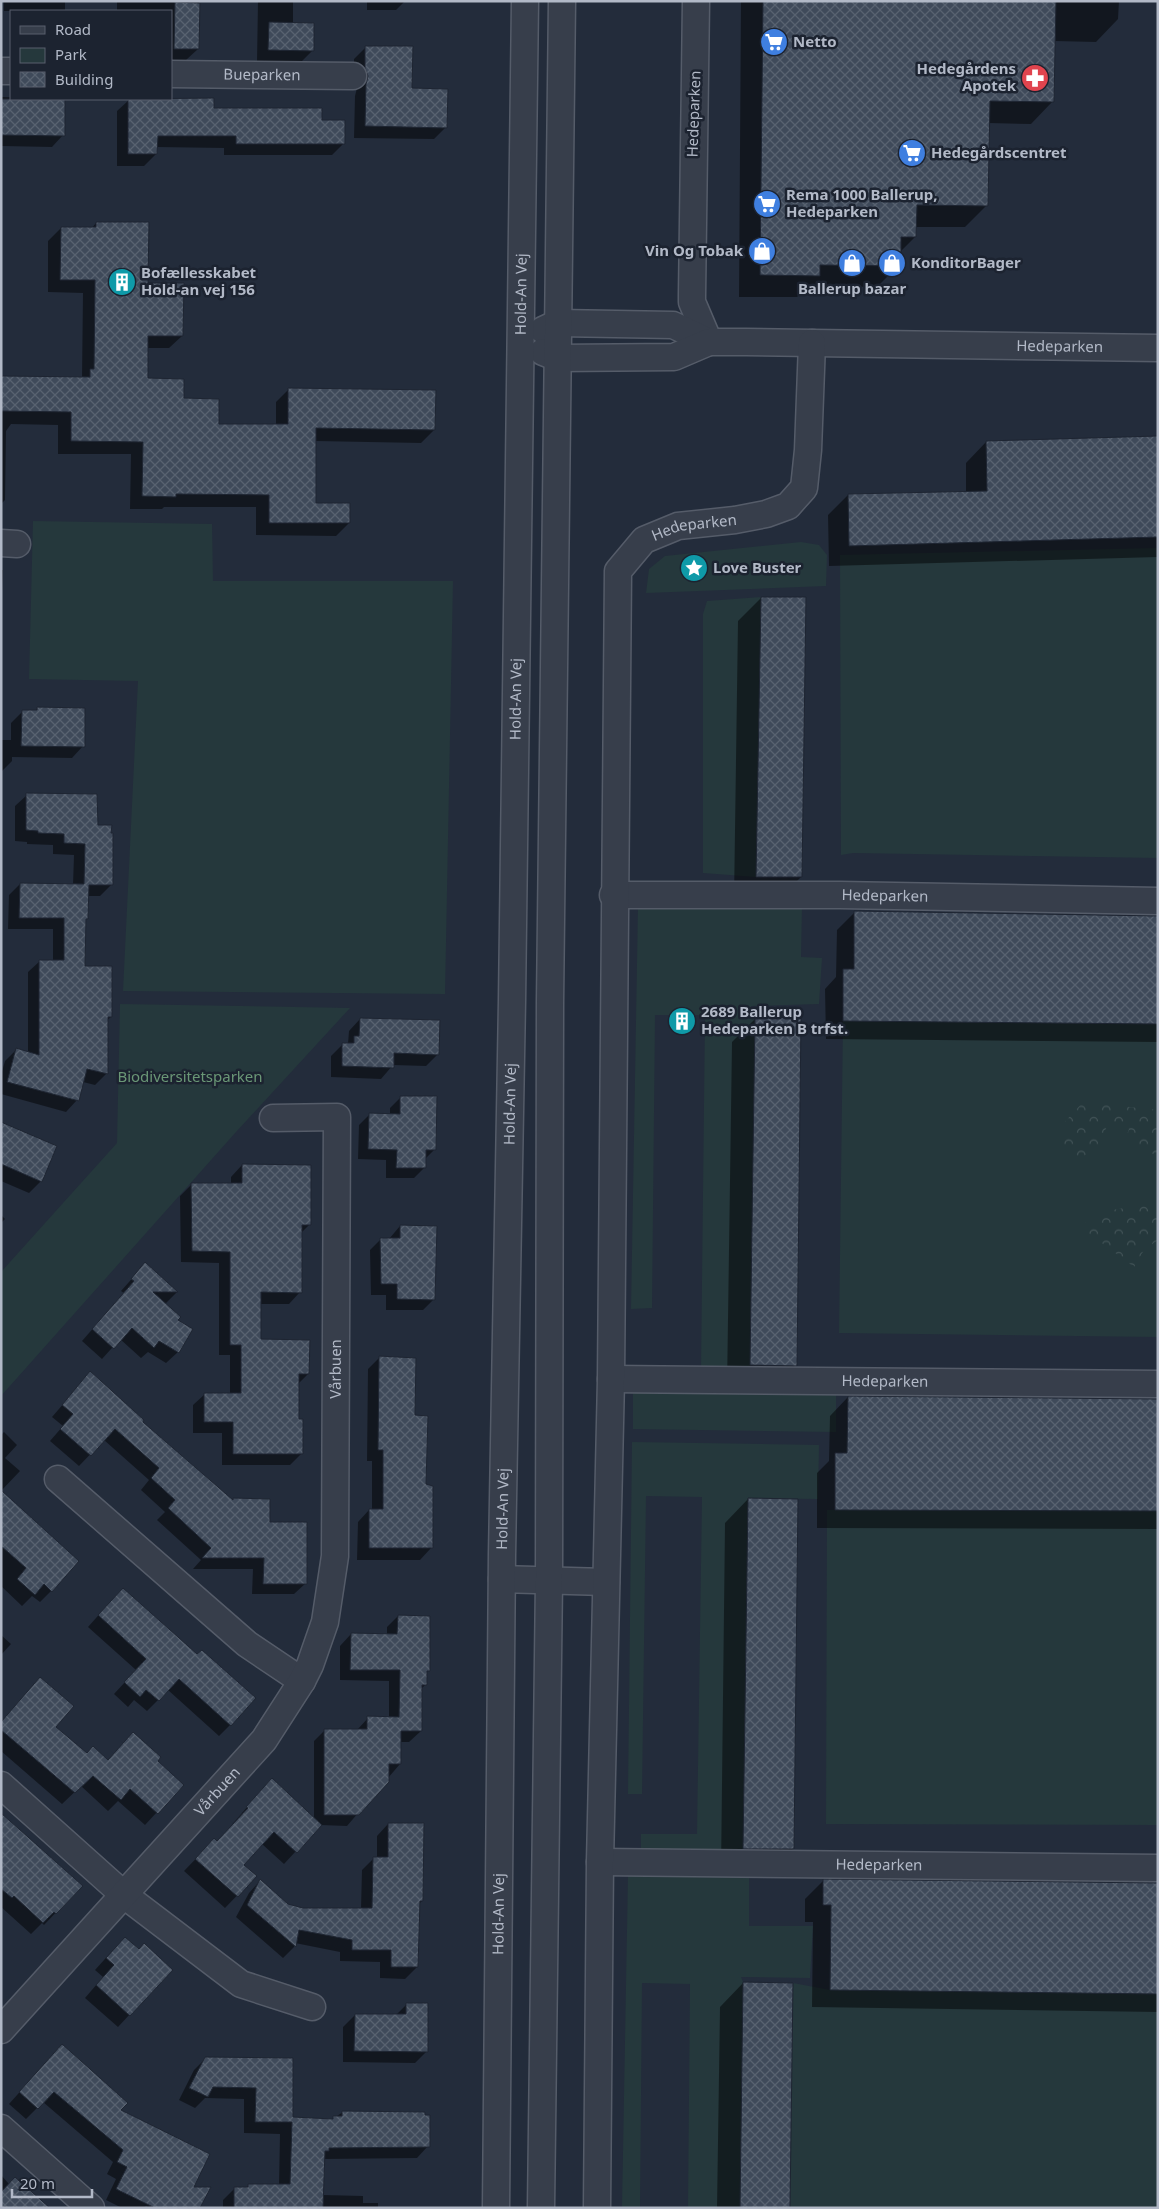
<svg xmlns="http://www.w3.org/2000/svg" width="1159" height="2209" font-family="'Noto Sans',sans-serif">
  <defs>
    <pattern id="forest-crowns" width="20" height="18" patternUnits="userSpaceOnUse" patternTransform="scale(1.25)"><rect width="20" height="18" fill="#25383c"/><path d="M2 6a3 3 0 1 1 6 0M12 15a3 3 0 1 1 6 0" fill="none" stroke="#425357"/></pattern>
    <pattern id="building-cross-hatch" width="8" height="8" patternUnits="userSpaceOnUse" patternTransform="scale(1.25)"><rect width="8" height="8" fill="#3f4a5a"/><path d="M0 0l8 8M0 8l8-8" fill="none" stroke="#586270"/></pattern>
  </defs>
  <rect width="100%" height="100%" fill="#232c3b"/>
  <!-- green -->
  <path fill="#25383c" d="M33 521 212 524 213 581H453L445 994 123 991 138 681 29 679Z
    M801 542 819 545 827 555 826 586 646 593 649 569 665 556Z
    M1158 548V858L853 853 841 855 840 555Z
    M761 597 756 877 703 873V614L707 601Z
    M638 906H802L801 957 822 958 819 1004 751 1006 755 1017 750 1366 701 1369 705 1015H655L652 1308 631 1309Z
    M120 1004 350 1008 236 1132 1 1396V1272L117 1143Z
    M843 1021 1158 1024V1337L839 1333Z
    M633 1388 836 1391V1432L633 1429Z
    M632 1442 819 1445 818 1499 748 1498 743 1852 641 1851V1834H697L702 1497 646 1496 642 1794H628Z
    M827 1510 1158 1511V1825L826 1824Z
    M628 1874H749V1926H813L810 1978 741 1977 743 1982 740 2208H688L690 1984 642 1983 640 2208H622Z
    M793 1983 830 1990 1158 1994V2208H790Z"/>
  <!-- forest -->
  <path fill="url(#forest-crowns)" d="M1083 1102 1158 1110V1155L1123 1146 1129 1129 1107 1126 1099 1145 1076 1162 1061 1153 1059 1143 1067 1136 1063 1124Z
    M1158 1198V1240L1144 1250 1134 1267 1079 1226 1112 1210 1149 1204Z"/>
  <!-- shadow -->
  <path fill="#0007" d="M4 1H65V11H4Z
    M117 1H199L198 49 186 60H171V11H117Z
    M258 1H293V23L313 50 301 62 257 61Z
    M367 1H405L396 10H367Z
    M741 1H1119L1118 19 1096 42 1054 41 1053 101 1031 124 988 123 987 205 965 227H915V237L900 252 899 265 877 287 808 286 797 297H739Z
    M366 47 446 127 434 139 354 138 355 96 357 88 354 80V59Z
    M1 97 64 99 63 135 52 147 1 146Z
    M129 100 321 121 344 143 332 155H224V148L156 147V154L144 166H117V111Z
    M96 223 147 284 182 336 169 348H146V380L182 399 217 425 276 426V402L289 389 434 430 421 443 315 441V504L349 523 336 536 256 535V507H164L162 509H130L131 454H58V425L11 424 6 431 5 500 1 504V377L82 378 83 293 48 292V241L61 228 91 229Z
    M1 225H2L1 284Z
    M1158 438V557L829 566 828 515 848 495 966 492V463L986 442Z
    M1 570H3L1 612Z
    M761 598 801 877 778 900H734L738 621Z
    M37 709 83 746 72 758 12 757V761L1 772V740H11V723L23 711H35Z
    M27 795 97 827 111 885 100 896H87V918L84 921 83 967 111 1017 106 1021V1074L95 1085 83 1082 77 1100 66 1112 1 1094V1075L5 1061 16 1050 28 1053V972L40 961H53V929H8L9 895 20 884 73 885 74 855 53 854V845L27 844V842L15 841V806Z
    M855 912 1158 916V1042L826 1039 825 989 836 977 837 930Z
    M360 1019 438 1054 426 1066 393 1065 381 1079 331 1077V1056L343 1044H348L349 1031Z
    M755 1019 796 1365 772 1388H727L732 1042Z
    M401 1097 435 1149 425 1159 424 1168 414 1178H386V1160L358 1159 359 1125 369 1115H390V1108Z
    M1 1123 41 1181 29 1193 1 1181Z
    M242 1165 310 1224 301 1233 300 1292 289 1304H260V1341L308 1374 297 1385V1420L302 1453 290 1465H222V1433H193V1405L205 1394H230V1355H219V1263L181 1262 180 1196 192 1184H231V1177Z
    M1 1215 5 1219 1 1223Z
    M400 1226 434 1299 423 1310H386V1295H371L370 1250 381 1239H389Z
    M145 1264 177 1292 165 1304 176 1321 191 1329 178 1352 166 1363 148 1352 141 1358 120 1339 102 1359 82 1341 124 1293 121 1291Z
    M380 1357 413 1417 425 1485 431 1548 420 1560H357L358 1522 369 1510H372V1461H367L368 1369Z
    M90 1373 141 1422 232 1501 234 1499 269 1523 306 1583 294 1594H252L253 1569H193L201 1560 157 1520 165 1512 141 1490 149 1480 104 1440 79 1466 50 1441 63 1426 52 1417Z
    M848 1397 1158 1400V1529L817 1528V1473L829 1461 830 1416Z
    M4 1432 17 1445 5 1458 20 1471 1 1491V1435Z
    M1 1492 51 1591 40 1602 32 1596 22 1606 1 1586Z
    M748 1499 793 1849 770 1872 721 1871 725 1523Z
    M112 1600 230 1725 219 1736 168 1690 147 1711 134 1700 128 1707 114 1694 136 1670 88 1627Z
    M398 1616 428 1670 426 1673V1684L421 1689V1731L409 1742H400V1764L347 1826 320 1825 284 1864 262 1844 242 1865 255 1877 225 1908 184 1871 214 1840 217 1842 260 1792 314 1818V1741L325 1730H357L368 1718H389V1681L340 1680V1646L351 1634 387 1635V1627Z
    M1 1635 11 1644 1 1655Z
    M40 1679 54 1727 86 1754 107 1761H156L182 1785 145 1825 118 1801 108 1811 81 1786 62 1804 1 1751V1722Z
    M1 1815 81 1886 44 1925 42 1923 31 1934 1 1907Z
    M388 1824 422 1901 419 1904 417 1967 405 1979 380 1978V1962L340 1961V1952L295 1943 294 1947 283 1958 236 1917 249 1893 260 1881 287 1905 303 1909H361L362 1870 373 1859H377V1836Z
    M823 1881 1158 1884V2012L812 2007 813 1922H805V1899Z
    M113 1950 138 1951 171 1970 118 2027 85 1998 103 1977 95 1970Z
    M743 1983 788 2208H717L720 2007Z
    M406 2005 427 2051 415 2063 343 2062V2027L355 2015H396Z
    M51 2057 192 2188 198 2208H149L146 2206 144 2208H122L106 2200 116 2179 107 2174 113 2162 43 2102 26 2119 9 2104Z
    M206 2058 292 2059V2118L331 2120 343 2112 428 2146 417 2158 324 2159 323 2195 363 2196V2203H378V2208H223V2200L235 2188H246L249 2185H279L280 2134 244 2133V2099L205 2098 195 2108 179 2100 194 2070Z
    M1 2175 9 2184 1 2208Z"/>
  <!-- building -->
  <path fill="url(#building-cross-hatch)" stroke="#1e2532" d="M763 1H1056L1054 102 990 101 988 206 917 205 916 237H901V266L820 265V276L760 275Z
    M175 2 200 3 199 49H174Z
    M269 22 314 23V51L268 50Z
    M365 46H413L412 88 448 89 447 128 365 126 366 84 368 76 365 68Z
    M214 98V108H322V120H345V144H236V136H158L157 154H128V99Z
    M1 99H65V136L1 135Z
    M96 222H149L148 283H184L183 336H148V378L184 379V398L219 399V424H288V388L436 390 435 430 316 428V503H350V523H269V495L176 494V497L142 496 143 442 71 441V412L1 411V376L90 377V369H94L95 280H60L61 227H96Z
    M1158 436V537L849 546 848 494 987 491 986 441Z
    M761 597H806L802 877H756Z
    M37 707 85 708V747L21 746 22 710H37Z
    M26 793 97 794 98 825H112L111 833H113V885H89L88 919H86L85 966H112V1017H108V1074L87 1069 79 1101 7 1082 16 1048 39 1055V960H64V918H19L20 883 84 884 85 844 64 843V834L38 833V831L26 830Z
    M854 911 1158 916V1024L843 1021V969H854Z
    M755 1017 801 1018 797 1366 750 1365Z
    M360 1018 440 1020 439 1055 394 1053V1068L342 1066V1043H354V1036H359Z
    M400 1096H437L436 1150H426V1168H396L397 1150 368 1149 369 1113 400 1114Z
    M1 1122 57 1146 42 1182 1 1164Z
    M242 1164 311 1165V1225H302V1293L261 1292V1339L310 1340 309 1374H299V1419H303V1454H233V1422H204V1393H241V1345H230V1252L192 1251 191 1183H242Z
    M400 1225 437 1226 435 1300 397 1299V1284H381L380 1238H400Z
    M145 1262 178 1292H153L181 1317 178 1320 193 1329 179 1353 159 1341 154 1348 132 1328 114 1349 92 1329 134 1281 131 1279Z
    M379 1356 416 1358 415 1415 428 1416 426 1484 433 1486V1548H369V1509H383V1450H378Z
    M90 1371 144 1420 143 1422 233 1500V1498L270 1499V1522H307V1584H263L264 1558H202L211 1548 168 1508 175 1500 151 1478 159 1468 115 1429 91 1456 60 1429 73 1414 62 1405Z
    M848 1396 1158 1399V1511L835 1510V1453H847Z
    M1 1490 79 1561 52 1592 44 1584 35 1595 17 1579 26 1568 1 1546Z
    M748 1498 798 1499 794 1849H743Z
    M123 1588 197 1654 202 1650 256 1698 231 1726 179 1679 159 1701 146 1690 140 1697 124 1682 146 1659 98 1615Z
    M398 1615 430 1616V1671H427V1685H422V1731H401V1764H389V1782L359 1815H324V1729H367V1716L399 1717 400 1670H350L351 1633 397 1634Z
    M40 1677 74 1706 56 1727 87 1753 93 1746 108 1760 133 1732 161 1757 158 1761 184 1785 158 1814 130 1789 121 1800 93 1776 75 1793 1 1730V1722Z
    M272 1778 322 1825 297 1853 274 1832 244 1865 257 1876 238 1897 195 1859 214 1838 217 1841 248 1808 246 1807Z
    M1 1813 83 1886 56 1914 54 1912 43 1923 14 1896 12 1898 1 1889Z
    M388 1823H424L423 1901H420L418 1967H391V1950H352V1940L299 1930 296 1947 247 1905 260 1879 288 1904 303 1908H372L373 1857H388Z
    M823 1879 1158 1883V1994L830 1990 831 1905H823Z
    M125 1937 139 1949 144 1943 173 1970 130 2016 96 1985 114 1965 106 1958Z
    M743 1982 793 1983 790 2208H740Z
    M406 2003H428V2052L354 2051 355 2014H406Z
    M62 2044 128 2103 121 2110 210 2154 194 2187H211L200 2208H155L116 2189 127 2167 117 2162 123 2150 54 2092 38 2109 19 2092Z
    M205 2057 293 2058V2117L333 2119V2116H342V2111L425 2112V2115H430V2147L329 2148V2151H325L323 2208H234V2187H248V2184H290L292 2122H255L256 2088 213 2087 208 2097 189 2088Z
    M15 2177 50 2208H1V2192Z"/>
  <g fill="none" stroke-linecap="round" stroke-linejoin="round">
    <!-- minor casing -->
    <g stroke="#555c69" stroke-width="29">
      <g id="minor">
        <path d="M696 1 692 296V302L709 342"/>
        <path d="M1 71H11"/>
        <path id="s1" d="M171 74 353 76"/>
        <path d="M543 330 558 323 673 325 709 342"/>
        <path id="s2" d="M543 352 558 358 674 357 709 342H746L1158 348"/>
        <path d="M1 543 17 544"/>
        <path id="s3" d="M613 895H840L1158 901"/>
        <path id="s4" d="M611 1379 1158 1384"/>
        <path d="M58 1479 247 1644 302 1681"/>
        <path d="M502 1579 606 1582"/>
        <path d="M1 1785 124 1895 241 1984 312 2007"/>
        <path id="s5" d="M600 1862 1158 1868"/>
        <path id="s6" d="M1 2030 264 1740 302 1681 310 1665 325 1622 335 1556 337 1117 273 1118"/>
        <path d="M1 2128 91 2208"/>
        <path id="s7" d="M496 2208 502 1555 512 1001 525 1"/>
        <path d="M541 2208 549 1580 550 1002 562 1"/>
        <path id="s8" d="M597 2208 600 1862 611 1379 618 571 644 540 678 526 735 520 766 514 788 506 804 488 808 450 812 343"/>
      </g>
    </g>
    <!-- minor -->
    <use href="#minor" stroke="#373e4b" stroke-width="26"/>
  </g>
  <!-- icons -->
  <defs>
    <g id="supermarket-disc" transform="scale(1.4375)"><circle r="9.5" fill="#3f7fe0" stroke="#1c2330"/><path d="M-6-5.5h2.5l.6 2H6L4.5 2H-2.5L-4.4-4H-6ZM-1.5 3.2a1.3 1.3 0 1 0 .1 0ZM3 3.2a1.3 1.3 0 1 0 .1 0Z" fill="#fff"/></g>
    <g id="pharmacy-disc" transform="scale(1.4375)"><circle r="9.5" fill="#e0444e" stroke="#1c2330"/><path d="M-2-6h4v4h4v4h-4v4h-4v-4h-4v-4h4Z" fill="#fff"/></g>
    <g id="shop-disc" transform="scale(1.4375)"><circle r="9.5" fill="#3f7fe0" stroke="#1c2330"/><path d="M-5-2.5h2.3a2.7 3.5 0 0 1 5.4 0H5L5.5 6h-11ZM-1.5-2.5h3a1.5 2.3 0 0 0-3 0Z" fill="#fff"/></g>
    <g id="building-disc" transform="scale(1.4375)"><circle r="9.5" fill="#0f9aa8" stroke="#1c2330"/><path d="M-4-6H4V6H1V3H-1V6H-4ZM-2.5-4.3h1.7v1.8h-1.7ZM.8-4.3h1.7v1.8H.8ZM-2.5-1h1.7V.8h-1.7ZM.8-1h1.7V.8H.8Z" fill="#fff"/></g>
    <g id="sight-disc" transform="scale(1.4375)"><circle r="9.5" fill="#0f9aa8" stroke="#1c2330"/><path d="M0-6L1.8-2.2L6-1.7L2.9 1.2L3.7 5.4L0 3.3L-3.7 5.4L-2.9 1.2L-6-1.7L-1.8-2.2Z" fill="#fff"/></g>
  </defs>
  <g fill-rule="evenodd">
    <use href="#supermarket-disc" x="774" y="42"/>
    <use href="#pharmacy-disc" x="1035" y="78"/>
    <use href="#supermarket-disc" x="912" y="153"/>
    <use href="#supermarket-disc" x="767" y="204"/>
    <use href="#shop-disc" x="762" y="251"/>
    <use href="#shop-disc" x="852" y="263"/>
    <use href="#shop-disc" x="892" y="263"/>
    <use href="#building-disc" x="122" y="282"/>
    <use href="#sight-disc" x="694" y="568"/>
    <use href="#building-disc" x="682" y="1021"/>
  </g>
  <g text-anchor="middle" stroke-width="5" stroke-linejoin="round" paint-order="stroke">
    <!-- poi labels -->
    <g font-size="15" font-weight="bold" fill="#b2b9c7" stroke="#1c2330" text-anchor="start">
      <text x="793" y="47">Netto</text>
      <text x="1016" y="74" text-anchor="end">Hedegårdens<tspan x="1016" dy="17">Apotek</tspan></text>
      <text x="931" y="158">Hedegårdscentret</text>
      <text x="786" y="200">Rema 1000 Ballerup,<tspan x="786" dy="17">Hedeparken</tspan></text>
      <text x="743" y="256" text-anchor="end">Vin Og Tobak</text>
      <text x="911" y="268">KonditorBager</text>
      <text x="141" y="278">Bofællesskabet<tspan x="141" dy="17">Hold-an vej 156</tspan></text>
      <text x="852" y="294" text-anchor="middle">Ballerup bazar</text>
      <text x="713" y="573">Love Buster</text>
      <text x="701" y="1017">2689 Ballerup<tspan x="701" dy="17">Hedeparken B trfst.</tspan></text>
    </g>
    <!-- street labels -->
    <g font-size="15" fill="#b2b9c7" stroke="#1c2330">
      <text dy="5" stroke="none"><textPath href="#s1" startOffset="91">Bueparken</textPath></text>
      <text transform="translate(694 114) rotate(-88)" y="5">Hedeparken</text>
      <text dy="5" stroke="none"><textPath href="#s7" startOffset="1914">Hold-An Vej</textPath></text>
      <text dy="5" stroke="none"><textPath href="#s2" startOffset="521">Hedeparken</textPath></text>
      <text dy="5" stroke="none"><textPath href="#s8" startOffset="1730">Hedeparken</textPath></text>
      <text dy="5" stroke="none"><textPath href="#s7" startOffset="1509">Hold-An Vej</textPath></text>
      <text dy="5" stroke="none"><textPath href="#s3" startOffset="272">Hedeparken</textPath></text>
      <text dy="5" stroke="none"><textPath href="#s7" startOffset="1104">Hold-An Vej</textPath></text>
      <text dy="5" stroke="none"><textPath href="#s6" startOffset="779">Vårbuen</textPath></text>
      <text dy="5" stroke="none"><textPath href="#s4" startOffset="274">Hedeparken</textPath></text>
      <text dy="5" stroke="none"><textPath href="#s7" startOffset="699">Hold-An Vej</textPath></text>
      <text dy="5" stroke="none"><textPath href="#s6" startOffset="322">Vårbuen</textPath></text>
      <text dy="5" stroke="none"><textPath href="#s5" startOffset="279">Hedeparken</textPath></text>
      <text dy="5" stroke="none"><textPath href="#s7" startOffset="294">Hold-An Vej</textPath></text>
    </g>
    <!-- park labels -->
    <g font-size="15" fill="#6a9776" stroke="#1c2330">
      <text x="190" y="1082">Biodiversitetsparken</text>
    </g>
  </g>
  <!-- border -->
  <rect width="1159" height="2209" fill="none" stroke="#b2b9c7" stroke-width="5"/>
  <!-- legend -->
  <rect x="10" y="10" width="162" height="90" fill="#1c2330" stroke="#585f6c"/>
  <rect x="20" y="26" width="25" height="8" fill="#373e4b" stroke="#585f6c"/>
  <text x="55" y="35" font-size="15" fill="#b2b9c7">Road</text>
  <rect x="20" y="48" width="25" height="15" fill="#25383c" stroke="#585f6c"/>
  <text x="55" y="60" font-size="15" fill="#b2b9c7">Park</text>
  <rect x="20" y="72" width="25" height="15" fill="url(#building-cross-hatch)" stroke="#585f6c"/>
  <text x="55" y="85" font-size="15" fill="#b2b9c7">Building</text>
  <!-- scale -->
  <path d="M12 2189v8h80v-8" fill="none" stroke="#b2b9c7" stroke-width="2.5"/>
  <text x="20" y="2189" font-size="15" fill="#b2b9c7" stroke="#1c2330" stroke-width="4" paint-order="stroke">20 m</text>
</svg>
